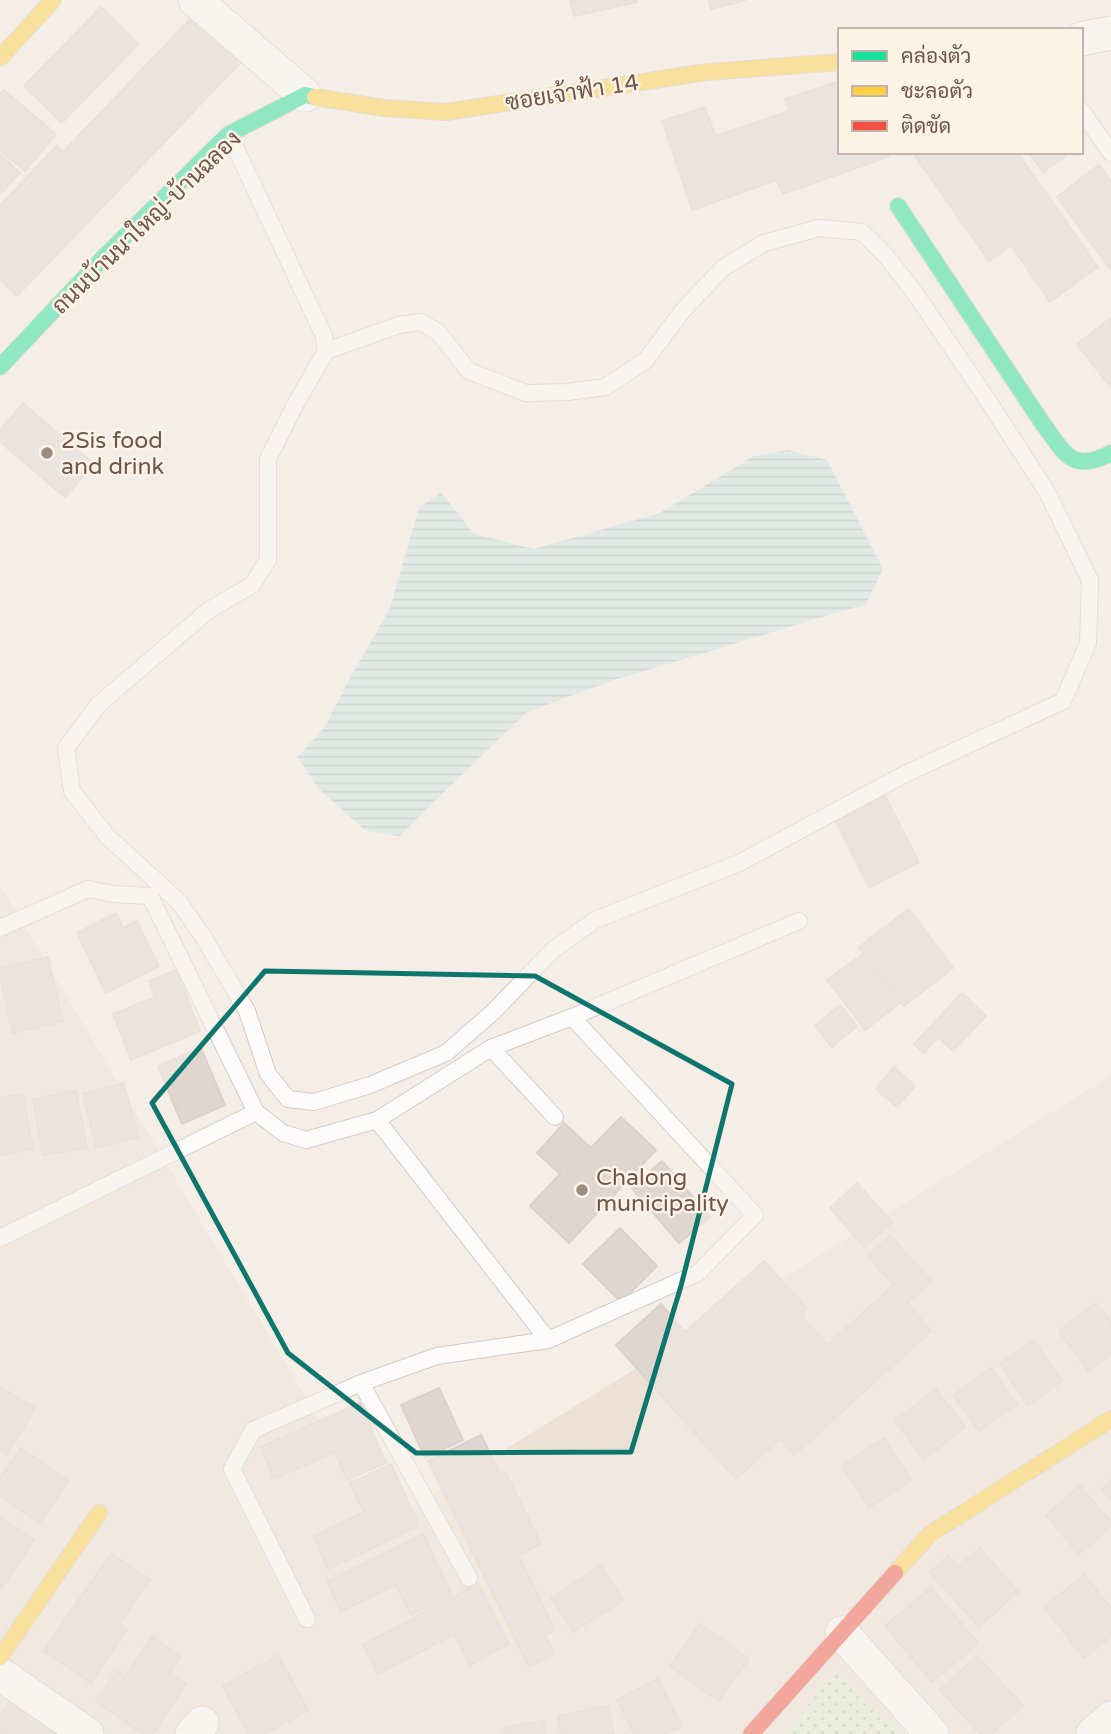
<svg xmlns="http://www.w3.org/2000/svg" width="1111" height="1734" font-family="'Varela Round',Sarabun,sans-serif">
  <defs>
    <pattern id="park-dots" width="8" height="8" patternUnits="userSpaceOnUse" patternTransform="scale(1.75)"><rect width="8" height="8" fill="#e1ead3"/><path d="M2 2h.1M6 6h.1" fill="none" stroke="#bbc0ad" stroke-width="1.8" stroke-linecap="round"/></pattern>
    <pattern id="water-rules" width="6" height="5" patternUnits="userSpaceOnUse" patternTransform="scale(1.75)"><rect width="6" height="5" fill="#cae2e3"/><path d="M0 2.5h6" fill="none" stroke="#a8baba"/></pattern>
  </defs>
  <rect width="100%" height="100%" fill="#f4eee7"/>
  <!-- residential -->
  <path fill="#ede0d5" d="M0 885 382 1525 1111 1076V1734H0Z"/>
  <!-- park -->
  <path fill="url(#park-dots)" d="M836 1669 848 1685 871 1707 904 1734H785Z"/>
  <!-- water -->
  <path fill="url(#water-rules)" d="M788 450 827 460 883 569 866 604 614 680 527 712 450 786 400 836 366 831 320 790 297 757 325 727 346 685 390 608 419 508 441 492 474 534 534 549 660 513 754 456Z"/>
  <!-- building -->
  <path fill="#e0d6d0" stroke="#dcd1ca" stroke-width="2" d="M570 0H637V2L574 16Z
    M709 0H746L711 9Z
    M101 7 138 44 62 123 24 86Z
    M196 13 244 59 17 296 0 279V205L57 146 63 152Z
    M840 81V152H889L890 156 783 194 777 180 692 210 662 121 705 107 715 136 789 111 785 99Z
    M4 90 56 134 25 171 0 150V94Z
    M921 152H1017L1098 267 1050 302 1011 245 989 261 915 156Z
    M1029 152H1071L1043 172Z
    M0 154 20 173 0 194Z
    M1099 165 1111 181V270L1057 197Z
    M1111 318V386L1110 387 1077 344Z
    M23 403 94 464 65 497 0 442V430Z
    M884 794 919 862 869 888 835 820Z
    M909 909 953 968 904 1006 859 947Z
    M116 913 123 928 137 921 159 966 106 993 77 933Z
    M863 954 900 1003 865 1030 827 980Z
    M48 957 63 1021 13 1033 0 978V969Z
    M176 970 200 1031 131 1060 113 1014 155 997 149 981Z
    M962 993 986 1016 953 1051 938 1037 924 1053 914 1044Z
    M840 1005 857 1026 832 1047 815 1026Z
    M201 1048 225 1105 182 1124 158 1066Z
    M894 1067 915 1086 897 1107 876 1089Z
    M124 1083 138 1137 96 1148 83 1094Z
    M76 1091 87 1148 43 1155 33 1099Z
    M23 1094 33 1149 0 1155V1098Z
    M621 1117 656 1150 569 1243 530 1206 560 1174 537 1153 564 1123 591 1148Z
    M662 1161 710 1217 679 1243 631 1187Z
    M857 1183 892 1222 864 1247 830 1208Z
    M620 1228 657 1266 621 1302 583 1264Z
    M890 1236 931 1281 907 1303 931 1331 794 1455 780 1439 736 1479 616 1345 661 1304 685 1332 764 1261 807 1309 801 1315 827 1345 894 1285 868 1256Z
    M1096 1303 1111 1323V1354L1088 1371 1059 1331Z
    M1034 1341 1062 1381 1027 1405 1000 1364Z
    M991 1368 1017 1404 979 1431 953 1396Z
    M0 1387 35 1408 7 1454 0 1449Z
    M439 1388 463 1440 425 1458 401 1405Z
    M936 1389 965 1427 924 1459 895 1421Z
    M360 1403 386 1463 347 1480 335 1452 274 1479 261 1447Z
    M481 1435 501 1476 506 1473 541 1544 518 1555 555 1630 545 1635 555 1654 529 1667 428 1461Z
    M884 1438 911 1480 869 1507 842 1466Z
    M21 1448 69 1481 39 1523 0 1496V1478Z
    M391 1464 419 1526 328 1569 313 1536 364 1512 350 1483Z
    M1111 1480V1499L1102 1489Z
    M1080 1486 1111 1522V1526L1079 1554 1046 1515Z
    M0 1517 34 1540 0 1590Z
    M423 1534 452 1595 411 1615 396 1585 341 1611 327 1581Z
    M980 1548 1018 1592 979 1627 930 1572 949 1555 958 1567Z
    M111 1553 150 1580 119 1624 127 1630 91 1683 44 1651Z
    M601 1566 623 1600 573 1632 551 1598Z
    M1084 1575 1111 1608V1636L1084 1658 1044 1607Z
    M478 1584 509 1644 470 1665 454 1634 378 1674 363 1645Z
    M931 1588 978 1643 932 1682 885 1626Z
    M700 1624 749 1659 718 1701 670 1666Z
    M152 1636 181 1657 170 1673 186 1684 152 1734H143L96 1702 117 1671 125 1676Z
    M278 1655 308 1710 265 1734H248L223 1686Z
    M977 1656 1023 1706 991 1734H980L940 1690Z
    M658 1679 682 1726 666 1734H634L617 1700Z
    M15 1693 62 1726 57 1734H0V1715Z
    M608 1706 614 1734H561L558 1716Z
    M543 1721 545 1734H505L504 1728Z"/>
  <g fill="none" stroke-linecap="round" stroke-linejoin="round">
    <!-- lane casing -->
    <g stroke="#d3cbc6" stroke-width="18">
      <path id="lane" d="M1081 110 1111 153
        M229 134 324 336 326 351 295 405 268 459V560L252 585 209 610 99 704 66 748 72 791 107 836 179 902 204 938 247 1011 268 1074 288 1099 314 1102 370 1085 446 1053 492 1013 553 950 595 920 739 863 905 774 1063 701 1088 643 1090 580 1047 492 985 396 917 296 887 257 862 232 819 228 764 243 723 268 684 309 645 361 605 387 568 392 526 393 469 371 438 332 421 322 399 325 326 351
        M0 928 88 889 113 894 150 896 256 1112 283 1133 306 1140 377 1120 491 1048 555 1117
        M491 1048 572 1017 799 921
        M377 1120 548 1340
        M0 1238 256 1112
        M361 1383 469 1578
        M307 1619 232 1469 253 1430 361 1383 437 1356 548 1340 698 1273 755 1215 572 1017"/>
    </g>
    <!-- street casing -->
    <g stroke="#d3cbc6" stroke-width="35">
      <path id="street" d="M195 0 305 95
        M1081 39 1111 33
        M842 1633 932 1734
        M0 1674 87 1734
        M192 1734 202 1723
        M1093 1734 1111 1718"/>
    </g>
    <!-- fast casing -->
    <g stroke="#d2cac4" stroke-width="18">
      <path id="fast" d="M898 206 1043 424C1065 453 1072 474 1111 453
        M0 367 104 257 229 134 305 95 315 97"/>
    </g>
    <!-- slow casing -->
    <g stroke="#d2cac4" stroke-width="18">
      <path id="slow" d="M0 58 53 0
        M315 97 384 108 446 112 707 72 840 62
        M895 1573 930 1534 1111 1419
        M0 1657 99 1513"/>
    </g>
    <!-- jam casing -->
    <g stroke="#d2cac4" stroke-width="18">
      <path id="jam" d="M751 1734 895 1573"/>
    </g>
    <!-- lane -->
    <use href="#lane" stroke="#fdfcfb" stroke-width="16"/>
    <!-- street -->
    <use href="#street" stroke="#fdfcfb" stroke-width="33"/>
    <!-- fast -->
    <use href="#fast" stroke="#16e098" stroke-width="16"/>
    <!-- slow -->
    <use href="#slow" stroke="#ffcf43" stroke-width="16"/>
    <!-- jam -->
    <use href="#jam" stroke="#f24e42" stroke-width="16"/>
  </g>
  <!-- marked area -->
  <path d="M0 0H1111V1734H0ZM265 971 535 976 732 1084 681 1286 631 1452 416 1453 288 1353 152 1103Z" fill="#f4eee7" fill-opacity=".55" fill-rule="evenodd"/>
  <path fill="none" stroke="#0f766e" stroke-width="5" stroke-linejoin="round" d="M265 971 535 976 732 1084 681 1286 631 1452 416 1453 288 1353 152 1103Z"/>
  <!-- markers -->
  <g fill="#9e8b82" stroke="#fdf3e7" stroke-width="2.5">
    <circle cx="47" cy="453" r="7"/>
    <circle cx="582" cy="1190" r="7"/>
  </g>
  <g text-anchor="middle" stroke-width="5" stroke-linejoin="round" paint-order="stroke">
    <!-- street labels -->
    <g font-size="23" fill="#6f554b" stroke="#fdf3e7">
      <text transform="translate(572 92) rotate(-9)" y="8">ซอยเจ้าฟ้า 14</text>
      <text transform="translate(146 222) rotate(-44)" y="8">ถนนบ้านนาใหญ่-บ้านฉลอง</text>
    </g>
    <!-- poi labels -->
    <g font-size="23" fill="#6f554b" stroke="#fdf3e7" text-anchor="start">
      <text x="61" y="448">2Sis food<tspan x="61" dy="26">and drink</tspan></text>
      <text x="596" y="1185">Chalong<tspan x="596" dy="26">municipality</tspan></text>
    </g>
  </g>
  <!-- legend -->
  <rect x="838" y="28" width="245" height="126" fill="#fdf3e7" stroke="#c4b4a9" stroke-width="2"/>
  <rect x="852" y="51" width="35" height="10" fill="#16e098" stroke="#c4b4a9" stroke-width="2"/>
  <text x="901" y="63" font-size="21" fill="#6f554b">คล่องตัว</text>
  <rect x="852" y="86" width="35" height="10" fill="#ffcf43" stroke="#c4b4a9" stroke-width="2"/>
  <text x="901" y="98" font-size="21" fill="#6f554b">ชะลอตัว</text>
  <rect x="852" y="121" width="35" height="10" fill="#f24e42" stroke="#c4b4a9" stroke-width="2"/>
  <text x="901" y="133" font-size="21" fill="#6f554b">ติดขัด</text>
</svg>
